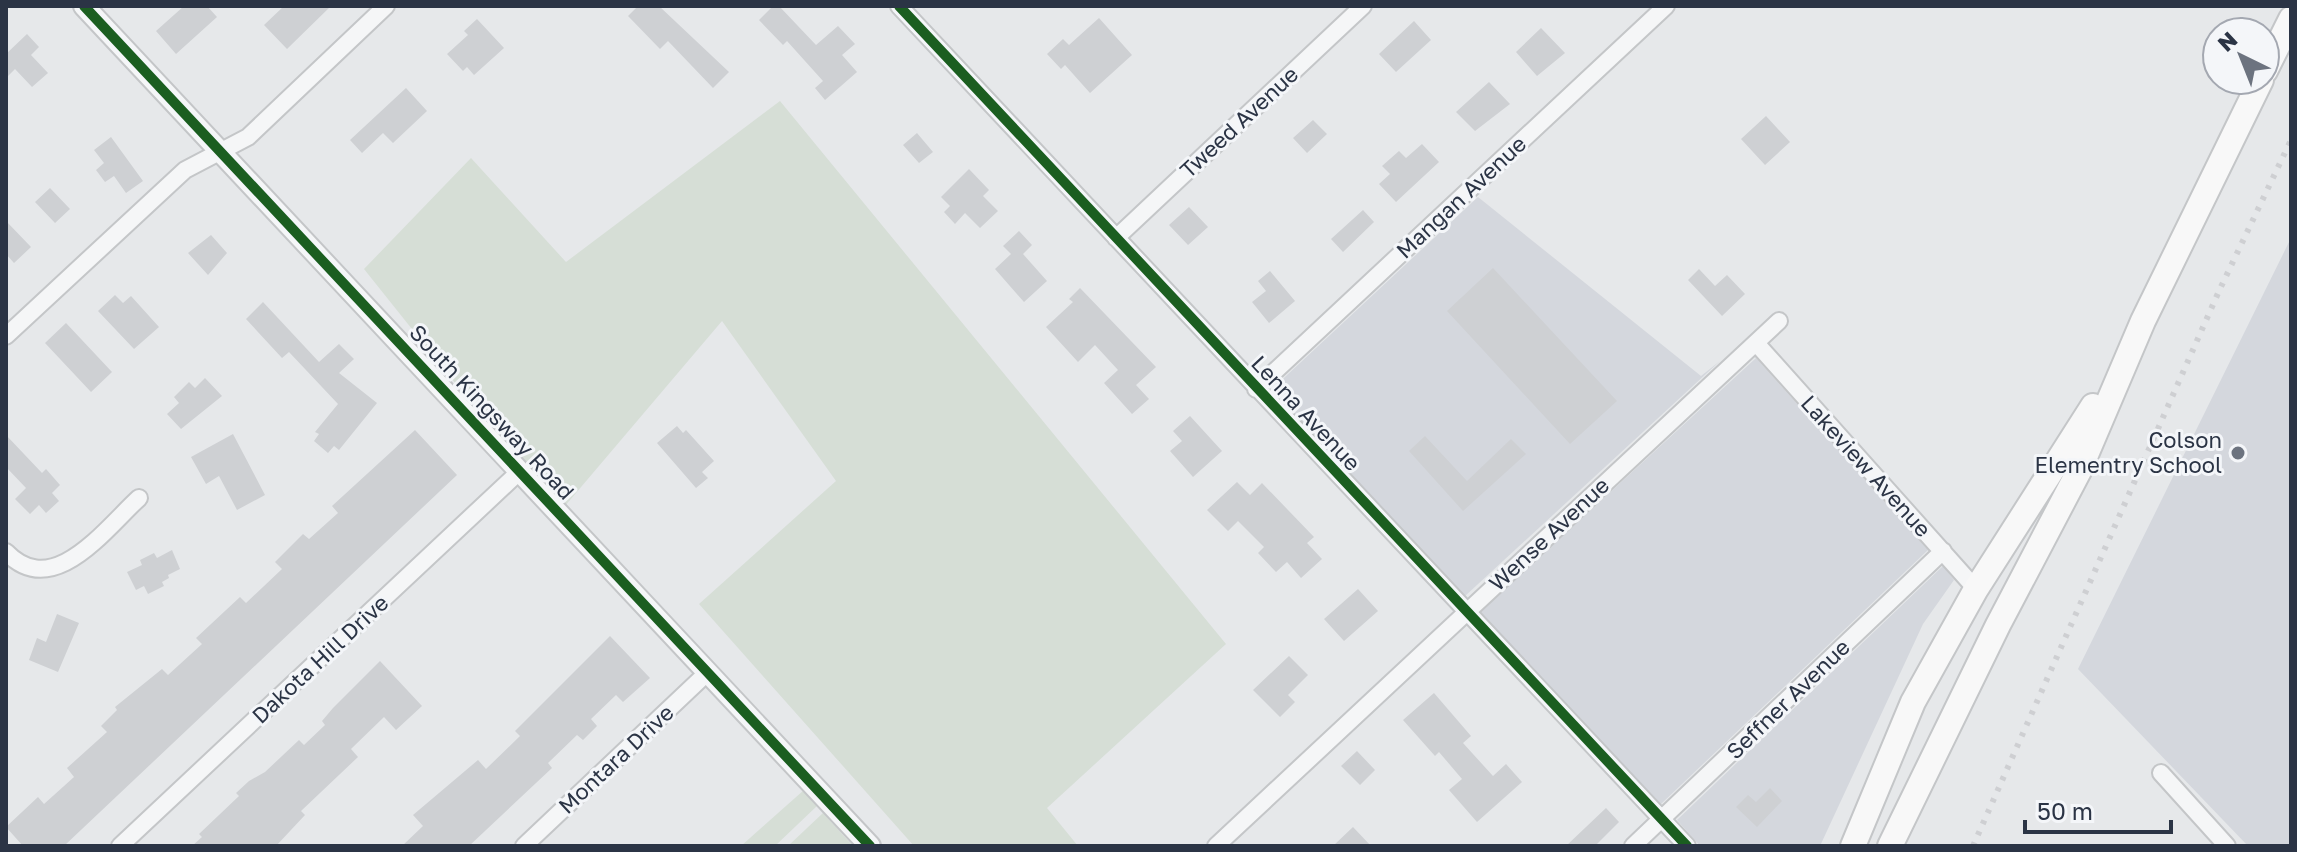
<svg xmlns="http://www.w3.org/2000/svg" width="2297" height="852" font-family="'Golos Text',sans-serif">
  <rect width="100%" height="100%" fill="#e6e8ea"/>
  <!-- built -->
  <path fill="#d4d7dd" d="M1478 197 1701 376 1720 361 1464 597 1271 390Z
    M2291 238V846H2248L2078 669Z
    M1756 358 1928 550 1661 804 1479 613Z
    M1943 566 1954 580 1923 624 1820 846H1700L1677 820Z"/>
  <!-- green -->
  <path fill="#d6ded6" d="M780 101 1226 644 1047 808 1078 846H914L699 604 836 481 722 321 559 513 364 269 471 158 566 262Z
    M804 790 818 805 775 846H741Z
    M823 813 853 846H788Z"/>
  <!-- building -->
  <path fill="#ced0d3" d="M184 6H207L217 17 176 54 156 31Z
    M284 6H331L287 49 264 25Z
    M638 6H659L729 72 713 88 668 41 660 49 628 16Z
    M773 6H779L816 45 838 26 855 44 842 55 857 72 825 100 815 88 823 81 787 41 783 45 759 20Z
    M1099 18 1132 55 1090 93 1065 65 1061 69 1047 54 1063 39 1069 45Z
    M477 19 504 48 474 75 467 67 463 71 447 54 468 35 464 31Z
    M1414 21 1431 40 1396 72 1379 54Z
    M1541 28 1565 53 1537 76 1516 52Z
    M27 34 39 47 31 55 48 73 32 87 15 69 6 78V54Z
    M1489 82 1510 104 1475 131 1456 112Z
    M406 88 427 111 393 143 383 133 362 153 350 140Z
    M1766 116 1790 142 1765 165 1741 139Z
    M1313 120 1327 134 1307 153 1293 138Z
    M917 133 933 152 919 163 903 145Z
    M111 137 143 181 126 193 114 176 105 182 96 170 104 163 94 150Z
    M1422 144 1439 162 1396 202 1379 184 1390 174 1382 166 1399 151 1406 158Z
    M969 169 989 190 983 196 998 211 980 228 965 213 955 224 944 212 950 206 941 197Z
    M50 188 70 209 55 223 35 202Z
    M1189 207 1208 227 1188 245 1169 225Z
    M1363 210 1374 222 1343 252 1331 239Z
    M6 221 31 247 14 263 6 254Z
    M1019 231 1032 245 1023 254 1047 281 1024 302 995 269 1011 254 1003 246Z
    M211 235 227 253 208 275 188 253Z
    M1493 268 1617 401 1570 444 1447 311Z
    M1699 269 1715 286 1727 275 1745 294 1722 316 1688 280Z
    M1270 271 1295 301 1269 323 1252 302 1266 291 1258 281Z
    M1080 288 1156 367 1136 385 1149 399 1132 414 1104 383 1118 370 1095 345 1078 362 1046 327 1073 302 1069 299Z
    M115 295 123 303 131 296 159 327 134 349 98 311Z
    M263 302 319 362 339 344 354 359 339 373 377 403 339 450 334 446 328 453 314 441 319 434 315 432 338 404 289 352 282 358 246 319Z
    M66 323 112 372 91 392 45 343Z
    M205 378 222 396 181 429 167 414 179 403 174 397 189 382 195 388Z
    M1190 416 1222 451 1193 477 1170 451 1182 441 1173 431Z
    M677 426 683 433 686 430 714 461 702 472 708 478 696 488 657 443Z
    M415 430 457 475 64 846H23L6 827 38 797 44 804 74 777 67 768 107 732 101 726 117 710 115 707 162 669 168 675 202 644 196 638 240 597 246 603 282 569 275 562 303 534 309 539 338 513 332 506Z
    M233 434 265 495 237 510 219 476 206 484 191 457Z
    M6 435 42 473 46 469 60 485 52 493 59 501 46 513 39 505 30 514 15 499 26 488 6 467Z
    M1425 436 1467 481 1511 439 1526 454 1463 511 1409 451Z
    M1237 482 1250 495 1262 483 1314 537 1307 543 1322 559 1301 578 1287 562 1276 572 1258 553 1264 547 1238 521 1228 531 1207 510Z
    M172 550 180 569 168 575 169 578 162 582 164 586 148 594 144 586 136 590 127 572 142 565 140 560 154 553 157 558Z
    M1358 589 1378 611 1344 641 1324 619Z
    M57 614 79 623 58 672 29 660 37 638 46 642Z
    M610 636 650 678 623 702 616 695 591 719 597 726 583 740 577 735 548 763 552 768 469 846H402L423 826 413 815 478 760 486 769 520 736 515 731Z
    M1289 656 1308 675 1288 695 1295 702 1280 717 1253 690Z
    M380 661 422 706 396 730 384 717 351 749 358 757 301 811 305 815 276 846H192L202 837 199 834 239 796 236 793 249 781 265 772 299 740 304 745 325 725 322 721 333 708Z
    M1434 693 1471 736 1463 743 1493 776 1506 764 1522 782 1477 822 1449 790 1462 779 1439 752 1435 756 1403 720Z
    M1357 751 1375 770 1360 785 1341 766Z
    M1770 788 1782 801 1757 827 1736 807 1748 795 1756 802Z
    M1606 808 1619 822 1595 846H1566Z
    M1353 827 1371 846H1333Z"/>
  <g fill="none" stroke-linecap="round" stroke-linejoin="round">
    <!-- minor casing -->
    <g stroke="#c4c6c8" stroke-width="20">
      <path id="minor" d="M899 6 1687 846
        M1116 238 1363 6
        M6 336 185 170 248 137 386 6
        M1756 343 1976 589
        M1256 389 1666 6
        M6 552C53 601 104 530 139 498
        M2161 773 2227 846
        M120 846 520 471
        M524 846 708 672
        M1216 846 1779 321
        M1633 846 1943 551"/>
    </g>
    <!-- tertiary casing -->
    <g stroke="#c4c6c8" stroke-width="24">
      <path id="tertiary" d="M84 6 870 846"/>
    </g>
    <!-- secondary casing -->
    <g stroke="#c4c6c8" stroke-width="28">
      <path id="secondary" d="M2265 71 2291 19
        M1853 846 1913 702 1976 589 2093 406
        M1890 846 1998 625 2079 471 2143 321 2261 80"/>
    </g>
    <!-- minor -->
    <use href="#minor" stroke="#f5f6f7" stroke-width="16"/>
    <!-- tertiary -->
    <use href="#tertiary" stroke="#f5f6f7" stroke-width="20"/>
    <!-- secondary -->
    <use href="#secondary" stroke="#f8f8f8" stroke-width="24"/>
    <!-- rail -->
    <path stroke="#cecfd2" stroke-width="6" stroke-dasharray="4 8" stroke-linecap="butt" d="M1973 846 2219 291 2291 140"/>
    <!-- cycleway casing -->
    <g stroke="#f4f6f9" stroke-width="15">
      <path id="cycleway" d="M84 6 870 846
        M899 6 1687 846"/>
    </g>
    <!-- cycleway -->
    <use href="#cycleway" stroke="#1b5e20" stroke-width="10"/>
  </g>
  <!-- markers -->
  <circle fill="#6c737f" stroke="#f4f6f9" stroke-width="3" cx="2238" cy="453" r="8"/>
  <g text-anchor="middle" stroke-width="6" stroke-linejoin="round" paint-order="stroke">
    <!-- street labels -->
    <g font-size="22" fill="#2b3445" stroke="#f4f6f9">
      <text transform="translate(1239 122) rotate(-43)" y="8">Tweed Avenue</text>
      <text transform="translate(1461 197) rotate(-43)" y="8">Mangan Avenue</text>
      <text transform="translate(492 412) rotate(47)" y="8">South Kingsway Road</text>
      <text transform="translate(1306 413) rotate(47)" y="8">Lenna Avenue</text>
      <text transform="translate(1866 466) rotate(48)" y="8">Lakeview Avenue</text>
      <text transform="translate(1549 534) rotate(-43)" y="8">Wense Avenue</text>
      <text transform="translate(320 659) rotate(-43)" y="8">Dakota Hill Drive</text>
      <text transform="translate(1788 699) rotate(-44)" y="8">Seffner Avenue</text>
      <text transform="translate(616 759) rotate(-43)" y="8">Montara Drive</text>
    </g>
    <!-- poi labels -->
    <g font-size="22" fill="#2b3445" stroke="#f4f6f9" text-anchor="end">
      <text x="2222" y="448">Colson<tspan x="2222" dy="25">Elementry School</tspan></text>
    </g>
  </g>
  <!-- border -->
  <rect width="2297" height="852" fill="none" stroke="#2b3445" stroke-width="16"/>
  <!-- north arrow -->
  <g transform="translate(2241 56) rotate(317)"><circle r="38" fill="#f4f6f9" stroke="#a4a8b1" stroke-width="2"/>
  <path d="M0-6L14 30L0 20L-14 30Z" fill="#6c737f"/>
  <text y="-12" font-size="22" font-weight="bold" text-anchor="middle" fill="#2b3445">N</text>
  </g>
  <!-- scale -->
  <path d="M2025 820v12h146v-12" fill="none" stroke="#2b3445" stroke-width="4"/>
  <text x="2037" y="820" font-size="24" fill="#2b3445" stroke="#f4f6f9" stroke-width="6" paint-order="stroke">50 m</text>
</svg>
